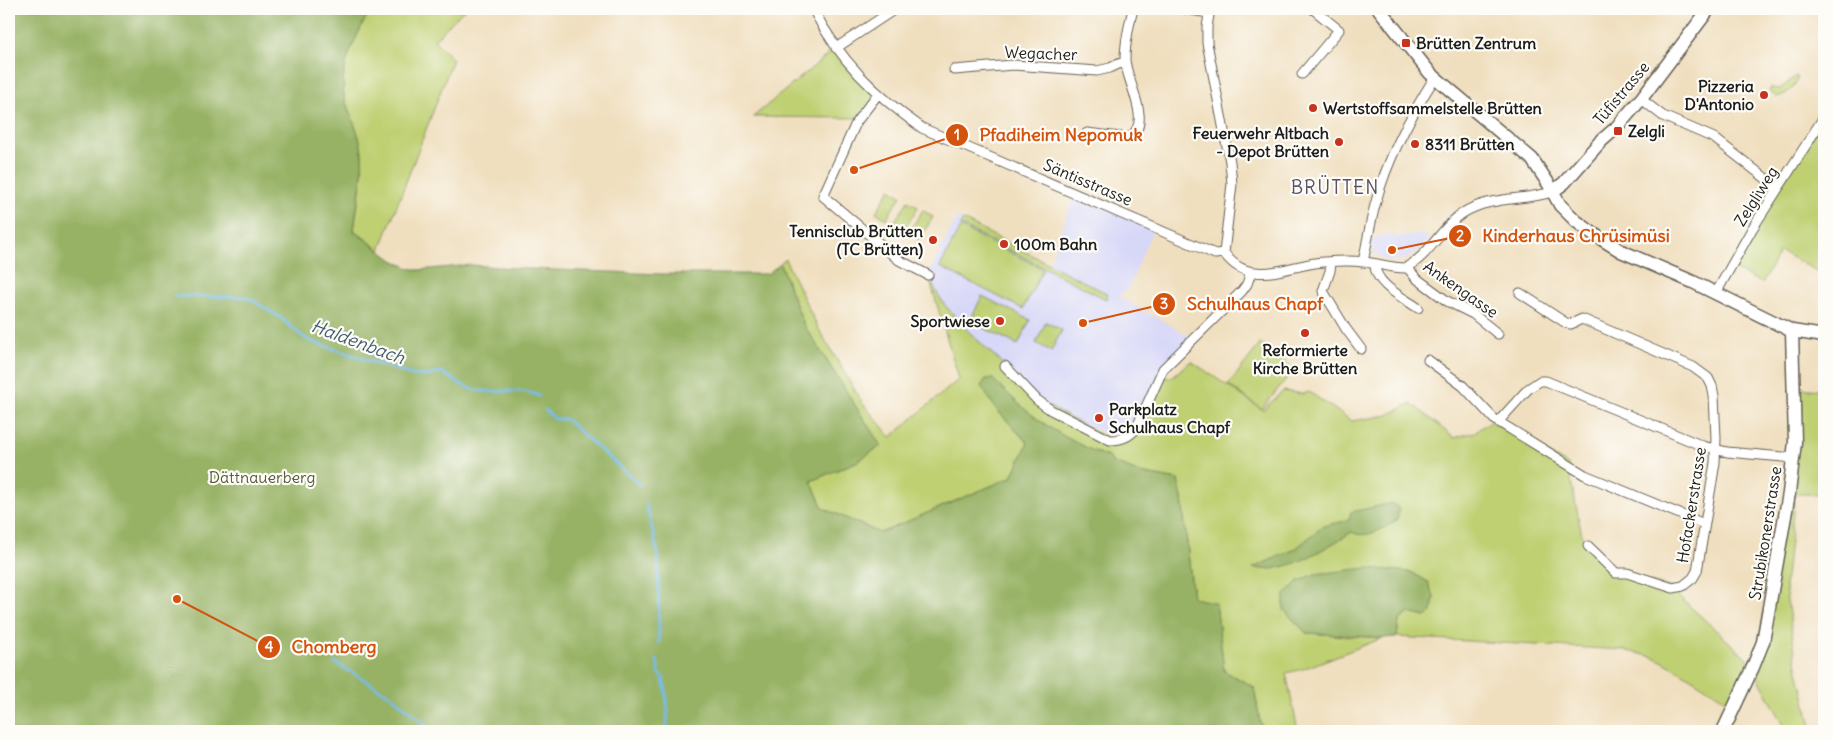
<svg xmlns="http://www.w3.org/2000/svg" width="1833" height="740" font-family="Delius,sans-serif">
  <rect width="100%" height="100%" fill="#fdfcf7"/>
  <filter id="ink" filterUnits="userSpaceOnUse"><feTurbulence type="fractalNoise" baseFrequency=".02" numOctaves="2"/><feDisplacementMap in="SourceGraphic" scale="10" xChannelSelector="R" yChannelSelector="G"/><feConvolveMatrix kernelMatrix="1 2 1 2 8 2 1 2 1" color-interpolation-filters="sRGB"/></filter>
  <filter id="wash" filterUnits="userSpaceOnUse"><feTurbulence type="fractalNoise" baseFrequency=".0096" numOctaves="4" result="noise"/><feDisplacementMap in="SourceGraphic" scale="20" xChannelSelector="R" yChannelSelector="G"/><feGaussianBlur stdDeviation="1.12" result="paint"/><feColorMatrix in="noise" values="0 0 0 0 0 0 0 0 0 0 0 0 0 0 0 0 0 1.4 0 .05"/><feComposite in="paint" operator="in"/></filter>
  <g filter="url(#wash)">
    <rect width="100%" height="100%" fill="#f0dfbf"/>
    <!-- built -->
    <path fill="#d7d7f8" d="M1075 193 1154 227 1129 287 1119 297 1193 338 1163 369 1136 429 1120 440 1051 410 966 329 944 304 928 275 957 217 1049 264Z
      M1385 234 1398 237 1421 234 1431 238 1417 252 1407 259 1395 261 1383 260V258L1377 256 1372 252 1373 247 1370 246 1371 239Z"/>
    <!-- green -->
    <path fill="#bfd073" stroke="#6e7648" d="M370 9H465L434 40 453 59 380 250 354 230C357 206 364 179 362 154 360 134 350 118 345 99 335 68 358 36 370 9Z
      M836 48 878 94 858 118 753 117Z
      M1796 76 1798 78C1793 89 1789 93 1777 97L1769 91 1771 88 1780 89Z
      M1824 117V275L1780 251 1762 283 1730 267Z
      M890 189 901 196 886 219 876 212Z
      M908 201 918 207 904 230 893 224Z
      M923 210 933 217 919 240 908 233Z
      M963 220 1108 294 1106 299 960 225Z
      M960 227 1043 269 1023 309 940 267Z
      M785 259 818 328 863 404 891 437 959 379 930 281 944 304 966 329 1005 366 1037 400 1110 440 1130 435 1159 380 1173 376 1191 361 1263 410 1283 391 1303 394 1309 392 1352 421 1388 415 1411 403 1454 438 1475 432 1491 421 1568 465 1582 536 1588 546 1616 573 1673 588 1675 593 1749 660 1753 667 1789 493 1794 388 1824 390V494H1795L1785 587 1797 666 1812 731H1787L1753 668 1735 706 1678 670 1654 657 1623 650 1397 637 1399 621 1409 613 1425 617 1434 597 1428 582 1411 572 1306 633 1383 638 1303 669 1286 673 1298 731H1265L1260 722 1254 687 1224 671 1216 604 1193 598 1182 498 1178 480 1140 473 1112 462 1110 458C1059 437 1031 419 993 379L996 409 1028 443 1012 477 880 533 823 508 811 481 856 462 880 445 804 325 780 264Z
      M982 296 1030 320 1018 345 970 321Z
      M1046 322 1062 330 1051 351 1036 343Z
      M1261 343 1294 369 1262 409 1228 385Z"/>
    <!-- forest -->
    <path fill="#97b265" stroke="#5a6740" d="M9 9H370C357 38 335 70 346 103 352 120 361 135 362 154 364 180 356 205 354 231L393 260 409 268 419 270 471 265 530 269 662 274H767L780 264 804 325 881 446 856 462 811 481 823 508 880 533 1012 477 1028 443 996 409 981 386 986 379H993C1032 419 1059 437 1110 458L1112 462 1140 473 1178 480 1182 498 1193 598 1216 603 1224 671 1254 687 1260 722 1265 731H9Z
      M1393 503 1399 509 1397 520C1385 528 1366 540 1352 532 1323 549 1287 575 1253 568L1295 549 1323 526 1349 520 1351 512Z
      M1367 568 1411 572 1428 582 1434 597 1432 612 1426 617 1409 613 1399 621 1397 637 1383 638 1306 633 1284 610V596L1297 582 1315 574Z"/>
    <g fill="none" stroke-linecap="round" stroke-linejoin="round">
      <!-- stream -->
      <path stroke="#74bded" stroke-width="2.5" d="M174 296 242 297 249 298 281 318 302 336 310 341 412 375 427 376 442 372C454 380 466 389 481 391 501 393 520 387 539 396
        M545 410 555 419H565L569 422 640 485
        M646 504 658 553 659 643
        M657 660 659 673 664 679 663 683 665 686 668 712 667 716V731
        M334 662 390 695 433 731"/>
    </g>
  </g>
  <g filter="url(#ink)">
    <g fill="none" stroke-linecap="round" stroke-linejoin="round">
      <!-- street casing -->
      <g stroke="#666055" stroke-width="11">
        <path id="street" d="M813 9C840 61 874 94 922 128L1215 254 1224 253
          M1185 9 1209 13
          M1210 9 1207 27V43L1230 162 1232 184 1224 253
          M836 48 895 9
          M954 70 1013 65 1097 71 1110 68 1125 61
          M1302 74 1339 30 1313 9
          M878 94 857 121 823 196 899 260 928 275
          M1641 99 1663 116 1714 138 1778 188
          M1087 133 1128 138C1155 125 1125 79 1125 59 1125 42 1129 25 1133 9
          M1224 253C1232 264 1241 271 1255 272 1278 275 1301 263 1324 262 1337 261 1350 260 1363 262 1377 263 1391 268 1405 268 1429 257 1441 227 1463 213 1489 196 1524 201 1552 192
          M1331 262 1330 271 1323 291 1346 329 1361 349
          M1363 262C1367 243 1370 224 1375 205 1387 159 1410 117 1435 77
          M1375 264C1374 284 1404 298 1418 308
          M1407 267 1416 278 1447 301 1473 314 1498 334
          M1520 293 1566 323 1571 324 1582 319 1693 367 1708 378 1712 386 1714 396 1716 438 1715 463 1697 571 1693 578 1683 586 1673 588 1627 573H1616L1588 546
          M1716 293 1752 229 1824 117
          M1428 360 1463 386 1494 419 1585 475 1704 524
          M1005 366 1037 400 1051 410 1110 440C1122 440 1128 437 1136 429L1163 369 1242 291 1247 284 1251 272
          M1498 422 1528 389 1540 381H1546L1703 446 1727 452 1794 458"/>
      </g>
      <!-- secondary casing -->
      <g stroke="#666055" stroke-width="15">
        <path id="secondary" d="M1379 9 1430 73 1532 159 1548 183 1560 205 1576 221 1595 235 1621 251 1693 282 1792 331 1824 336
          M1552 192 1564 183 1600 142 1616 128 1641 99 1709 9
          M1723 731 1753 667 1763 642 1789 493 1795 442 1792 331"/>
      </g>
      <!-- street -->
      <use href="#street" stroke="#fff" stroke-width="9"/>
      <!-- secondary -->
      <use href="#secondary" stroke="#fff" stroke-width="12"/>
    </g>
  </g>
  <!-- markers -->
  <g fill="#c8321e" stroke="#fdfcf7" stroke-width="2">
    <rect x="1401" y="38" width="10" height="10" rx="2.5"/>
    <circle cx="1764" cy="95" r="5"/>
    <circle cx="1313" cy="108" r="5"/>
    <rect x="1613" y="126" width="10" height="10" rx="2.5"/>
    <circle cx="1339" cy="142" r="5"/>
    <circle cx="1415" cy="144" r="5"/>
    <circle cx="933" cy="240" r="5"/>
    <circle cx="1004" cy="244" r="5"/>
    <circle cx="1000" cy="321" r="5"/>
    <circle cx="1305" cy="333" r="5"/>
    <circle cx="1099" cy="418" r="5"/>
  </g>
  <g text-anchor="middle" stroke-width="4.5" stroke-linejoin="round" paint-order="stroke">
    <!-- poi labels -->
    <g font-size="16" font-weight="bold" fill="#1c1c1c" stroke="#fdfcf7" text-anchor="start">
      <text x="1416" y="49">Brütten Zentrum</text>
      <text x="1754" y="92" text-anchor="end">Pizzeria<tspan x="1754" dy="18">D'Antonio</tspan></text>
      <text x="1323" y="114">Wertstoffsammelstelle Brütten</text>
      <text x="1628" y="137">Zelgli</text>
      <text x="1329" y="139" text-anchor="end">Feuerwehr Altbach<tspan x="1329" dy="18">- Depot Brütten</tspan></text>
      <text x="1425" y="150">8311 Brütten</text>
      <text x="923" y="237" text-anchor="end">Tennisclub Brütten<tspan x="923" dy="18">(TC Brütten)</tspan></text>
      <text x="1014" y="250">100m Bahn</text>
      <text x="990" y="327" text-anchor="end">Sportwiese</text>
      <text x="1305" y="356" text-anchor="middle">Reformierte<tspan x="1305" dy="18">Kirche Brütten</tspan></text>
      <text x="1109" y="415">Parkplatz<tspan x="1109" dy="18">Schulhaus Chapf</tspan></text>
    </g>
    <!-- street labels -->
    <g font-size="16" fill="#1c1c1c" stroke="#fdfcf7">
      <text transform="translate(1041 53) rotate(2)" y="6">Wegacher</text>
      <text transform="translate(1621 93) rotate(-50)" y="6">Tüfistrasse</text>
      <text transform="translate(1088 182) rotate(23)" y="6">Säntisstrasse</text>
      <text transform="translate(1756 196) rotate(-58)" y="6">Zelgliweg</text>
      <text transform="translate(1461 289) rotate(35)" y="6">Ankengasse</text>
      <text transform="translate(1691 505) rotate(-81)" y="6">Hofackerstrasse</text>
      <text transform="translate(1765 533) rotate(-81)" y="6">Strubikonerstrasse</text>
    </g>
    <!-- park labels -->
    <g font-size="16" fill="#555b3a" stroke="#fdfcf7">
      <text x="262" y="483">Dättnauerberg</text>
    </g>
    <!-- water labels -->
    <g font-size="18" font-style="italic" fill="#3f5c70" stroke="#fdfcf7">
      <text transform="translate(358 342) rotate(20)" y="6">Haldenbach</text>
    </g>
    <!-- quarter labels -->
    <g font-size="19" letter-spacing="1" fill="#595267" stroke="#fdfcf7">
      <text x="1335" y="194">BRÜTTEN</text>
    </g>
  </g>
  <!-- callouts -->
  <path fill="none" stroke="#d4530e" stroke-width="2" d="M854 170L957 135M1392 250L1460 236M1083 323L1164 304M177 599L269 647"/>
  <g fill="#d4530e" stroke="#fdfcf7" stroke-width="2">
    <circle cx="854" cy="170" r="5"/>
    <circle cx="1392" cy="250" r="5"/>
    <circle cx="1083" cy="323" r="5"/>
    <circle cx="177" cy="599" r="5"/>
    <circle cx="957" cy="135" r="12"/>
    <circle cx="1460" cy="236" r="12"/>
    <circle cx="1164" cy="304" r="12"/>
    <circle cx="269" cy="647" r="12"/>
  </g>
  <g font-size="15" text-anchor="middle" font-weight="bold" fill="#fff">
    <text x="957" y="140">1</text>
    <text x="1460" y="241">2</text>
    <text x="1164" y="309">3</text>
    <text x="269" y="652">4</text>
  </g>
  <g font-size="18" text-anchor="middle" font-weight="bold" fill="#d4530e" stroke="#fdfcf7" stroke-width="4.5" stroke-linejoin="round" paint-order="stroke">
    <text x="1061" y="141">Pfadiheim Nepomuk</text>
    <text x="1576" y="242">Kinderhaus Chrüsimüsi</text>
    <text x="1255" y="310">Schulhaus Chapf</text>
    <text x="334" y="653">Chomberg</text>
  </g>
  <!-- margin -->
  <rect width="1833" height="740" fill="none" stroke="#fdfcf7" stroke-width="30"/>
</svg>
